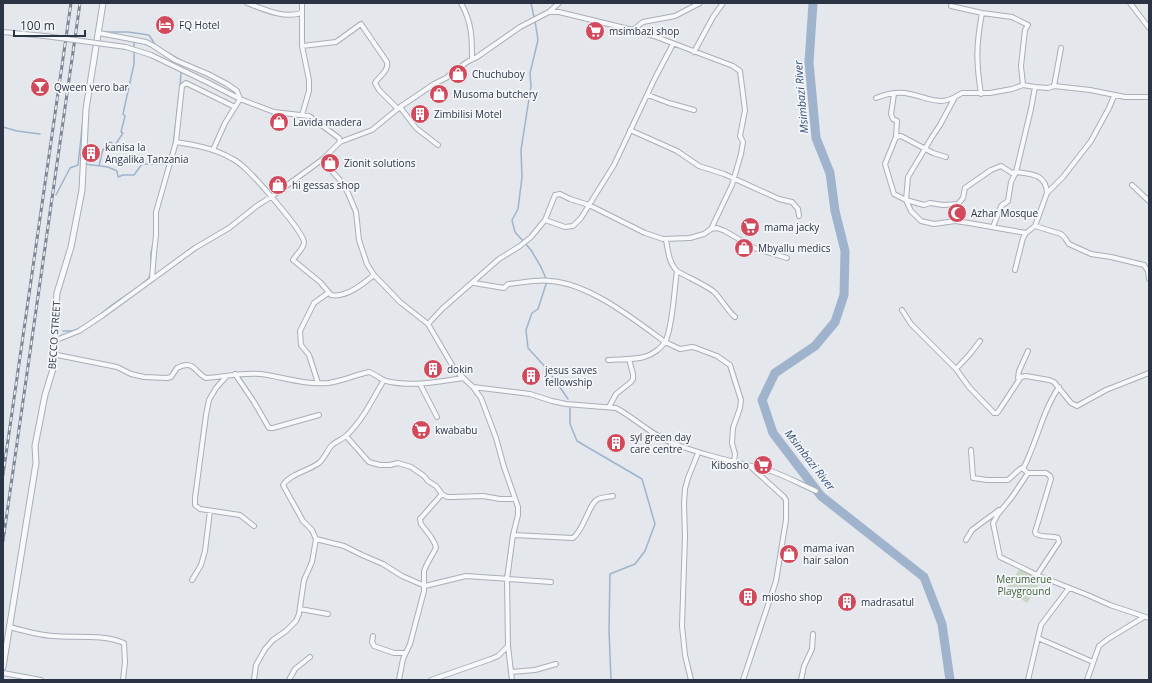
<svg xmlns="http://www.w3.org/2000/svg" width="1152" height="683" font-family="'Open Sans',sans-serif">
  <rect width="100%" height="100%" fill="#e4e7ec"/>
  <!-- green -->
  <path fill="#c9d6c5" d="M1020 568 1042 580 1027 603 1006 589Z"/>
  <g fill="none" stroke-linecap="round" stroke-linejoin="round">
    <!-- stream -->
    <path stroke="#9fb4cc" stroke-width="1.5" d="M531 3 534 17
      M535 21 538 40 530 73 531 86 521 150 522 177 518 209 512 220 515 232 531 250 541 267 547 281 538 309 532 313 526 330 528 348 548 370 568 399
      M103 32H128L149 35 156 46 182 61 180 86
      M3 127 17 131 40 134
      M84 164 108 167 117 171 118 177 123 175H134L142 164H167
      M99 166 103 149 104 150 110 142 115 145 123 133 121 132 125 116 123 114 134 64V42
      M160 192 173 146 179 96
      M56 195 70 168 78 165 83 119
      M151 265V253L153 245
      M143 283 149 278 150 274
      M100 315 112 305 122 298
      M63 331H73L80 328
      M570 408V424L577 441 642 479 655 524 645 551 635 564 610 574 609 630 611 680"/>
    <!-- river -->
    <path stroke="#9fb4cc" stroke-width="9" d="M813 3 809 62 816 138 830 173 835 211 845 251 844 295 835 322 815 346 775 373 762 400 773 433 821 496 924 577 942 624 950 680"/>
    <!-- minor casing -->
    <g stroke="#a9aeb7" stroke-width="6">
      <path id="minor" d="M247 3C263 9 284 19 301 13
        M302 3V46L309 80V91L302 115
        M461 3C472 23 472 37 472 59
        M1130 3 1149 28
        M951 6 982 13 1012 17 1028 25 1025 30 1021 66 1023 85
        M549 12 559 3
        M633 30 643 22 675 16 700 3
        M99 33 146 42 152 45 175 60 208 74 227 84 237 91 240 99 225 123 213 150
        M302 46 336 42 361 24 387 62C389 71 379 76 375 83L379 90 398 109
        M694 52 713 17 723 3
        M209 83 240 99 274 112 309 116 339 138 340 142 323 159 327 166 340 180 348 193 356 212 359 240 367 264 374 275 400 302 428 324 455 370 473 387 481 398 496 438 504 467 518 507V515L513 535 507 579 508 646 498 656 491 659 431 680
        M1054 86 1061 48
        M1035 87 1031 109 1016 172C1031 174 1046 174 1047 193
        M894 94 891 114 893 119 897 121 896 137 885 164 894 194 906 200 924 205 930 203 943 205 958 204 963 198 965 188 991 170 1001 166 1012 173 1016 172 1011 182 1008 201 1001 206 993 227
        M981 94C976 62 976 45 982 13
        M648 95 669 103 694 110
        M1149 97H1125L1090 90 1054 86 1048 88 1035 87 1023 85 1012 89 990 93H962L955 97 940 125 932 137 908 177 906 200 911 211 921 221 934 224 955 221 969 223 1026 233 1035 226 1061 234 1065 238 1069 244 1091 254 1111 257 1144 265 1148 271 1149 279
        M876 98C886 94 899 91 910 94 926 97 939 106 955 97
        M400 107 416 128 438 145
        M630 130 677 151 699 166 724 174 779 199 792 202 798 209 799 216
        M896 137 901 136 933 153 946 157
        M176 142C195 145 213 148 231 158 237 161 243 166 248 171 258 181 303 231 304 242 304 249 296 254 293 260L320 282 331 295C346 298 363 284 374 275
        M340 142 372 130 400 107 434 84 446 78 467 62 477 57 520 27 545 14 549 12H559L633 30 654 36 733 66 740 71 745 110 740 136 743 142 741 154 732 185 711 229
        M1132 185 1149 201
        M545 220 565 227 573 226 581 218 614 165 655 78 673 44
        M1035 226 1047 193 1063 177 1091 141 1109 108 1114 96
        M666 240C668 251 669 263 677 271 689 278 702 283 713 291 721 298 726 309 735 317
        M1015 270 1023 238 1026 233
        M152 279 154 253 156 235V212L176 142 182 86 186 83 235 107
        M474 283 504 288 508 284C522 283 537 279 551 281 590 284 635 320 665 342L680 349 692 347 696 348 717 356 730 365 741 400 740 408 733 428 732 443 735 454 734 462
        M902 310 911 324 956 369 969 387 994 413H997L1000 409 1021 377 1026 376 1049 380 1054 382 1071 403 1077 406 1106 390 1149 373
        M428 324 442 309 499 259 520 246 531 237 545 220 555 195 560 194 570 199 589 205 645 233 663 239 690 238 704 234 711 229 717 228 725 231 754 248 787 258
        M56 340 79 331 103 315 195 248 229 228 258 205 271 197 323 159
        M52 354 117 367 131 374 144 377 167 378 171 377 177 368C194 359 194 372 206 378 224 377 242 372 261 374 283 377 304 385 328 383 342 381 355 375 369 372 375 374 380 379 386 381 411 387 437 382 463 378
        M608 360C619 359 633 360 644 357 652 355 662 348 666 340 673 324 674 290 677 271
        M956 369 970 354 980 341
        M235 374 254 402 269 428H273L319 415
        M226 377 216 388 209 400 206 415 195 498V505L200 509 240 515 254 526
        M1018 378 1019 371 1028 351
        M318 383 309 355 301 345 300 331 314 303 328 293
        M420 384 437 417
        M473 387 530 394 552 401 566 404 616 408C635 418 650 434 670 442 702 455 735 462 768 470 784 475 800 484 816 491
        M609 407 616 394 631 382 633 379V374L629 359
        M346 436 369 462 380 465H390L398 463 411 467 424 476 428 481 436 486 442 494 447 497H453L483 496 500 499H515
        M971 450 973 478 987 480H1008L1020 469 1022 468 1028 473H1046L1050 476 1051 479 1035 532 1036 534C1043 538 1051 535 1058 538L1059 542 1037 575
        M1023 469C1037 442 1042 412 1059 387
        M1028 473 1012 497 998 514 993 523 1000 557 1037 575 1090 596 1110 605 1149 618
        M513 535 573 538C584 530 589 503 598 499 603 497 609 497 613 496
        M316 539 344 546 362 555 383 564 402 576 425 586 466 576 551 582
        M966 540 972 530 999 510
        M192 580 201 565 205 551 210 511
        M300 609 328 614
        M10 627C24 631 38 635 53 636 76 638 102 634 124 643L125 662 123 680
        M373 636 372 642 374 646 394 653H405
        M1038 638 1093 662
        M508 646 512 680
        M511 672 535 670 556 664
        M3 673 41 680
        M254 680 256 665 265 649 273 640 286 631 296 621 299 614 304 580 312 562 316 539 312 530 303 521 283 485C290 474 308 471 319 463 325 458 327 450 332 445 337 441 343 439 347 435 363 420 373 398 384 380
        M289 680 295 669 310 657
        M399 680 403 659 410 644 424 591V571L427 564 436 548 435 544 431 537 421 524 420 519 442 494
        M691 680 685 655 682 626 685 536 684 503 685 489 688 478 698 453
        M743 680 776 581 786 520V500L784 497 751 467
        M801 680 804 666 812 649 813 634
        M1028 680 1041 625 1069 588
        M1087 680 1099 646 1108 639 1144 617"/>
    </g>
    <!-- tertiary casing -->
    <g stroke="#a9aeb7" stroke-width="7">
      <path id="tertiary" d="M3 667 36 463 35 446 45 395 53 369 52 354 56 340 55 317 57 293 71 247 82 190 86 109 103 3"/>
    </g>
    <!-- minor -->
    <use href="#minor" stroke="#f7f8fa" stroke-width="4"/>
    <!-- tertiary -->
    <use href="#tertiary" stroke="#f7f8fa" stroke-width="5"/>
    <!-- rail casing -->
    <g stroke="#7d8696" stroke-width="3">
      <path id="rail" d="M3 475 71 3
        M3 541 80 3"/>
    </g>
    <!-- rail -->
    <use href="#rail" stroke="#f4f6f9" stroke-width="1.5" stroke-dasharray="4.5" stroke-linecap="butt"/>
    <!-- minor-bridge casing -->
    <g stroke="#a9aeb7" stroke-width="6" stroke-linecap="butt">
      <path id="minor-bridge" d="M3 32 45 36 126 47 151 55 209 83"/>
    </g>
    <!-- minor-bridge -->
    <use href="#minor-bridge" stroke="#f7f8fa" stroke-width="4"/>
  </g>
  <!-- icons -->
  <defs>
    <g id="hotel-disc" transform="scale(1)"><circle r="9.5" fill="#d1495b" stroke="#f4f6f9"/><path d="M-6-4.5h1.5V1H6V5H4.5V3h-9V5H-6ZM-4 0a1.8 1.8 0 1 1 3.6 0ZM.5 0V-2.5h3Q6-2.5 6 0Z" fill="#fff"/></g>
    <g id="supermarket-disc" transform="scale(1)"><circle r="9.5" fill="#d1495b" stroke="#f4f6f9"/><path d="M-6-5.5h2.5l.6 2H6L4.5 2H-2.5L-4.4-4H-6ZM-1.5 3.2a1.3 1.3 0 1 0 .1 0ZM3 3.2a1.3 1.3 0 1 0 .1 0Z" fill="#fff"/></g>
    <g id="shop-disc" transform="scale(1)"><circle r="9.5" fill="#d1495b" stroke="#f4f6f9"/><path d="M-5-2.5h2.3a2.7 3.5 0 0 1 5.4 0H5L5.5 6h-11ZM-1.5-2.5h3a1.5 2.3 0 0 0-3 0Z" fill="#fff"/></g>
    <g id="bar-disc" transform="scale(1)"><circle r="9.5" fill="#d1495b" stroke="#f4f6f9"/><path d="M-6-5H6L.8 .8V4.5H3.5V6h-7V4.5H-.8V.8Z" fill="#fff"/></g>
    <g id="building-disc" transform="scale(1)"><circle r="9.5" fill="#d1495b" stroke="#f4f6f9"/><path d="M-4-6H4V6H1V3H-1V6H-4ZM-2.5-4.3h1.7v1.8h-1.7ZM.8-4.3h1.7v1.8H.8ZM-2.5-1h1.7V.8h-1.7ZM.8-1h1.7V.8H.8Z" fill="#fff"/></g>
    <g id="mosque-disc" transform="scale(1)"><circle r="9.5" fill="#d1495b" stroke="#f4f6f9"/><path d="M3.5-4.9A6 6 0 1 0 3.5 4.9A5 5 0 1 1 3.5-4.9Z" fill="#fff"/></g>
  </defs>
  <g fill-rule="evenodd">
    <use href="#hotel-disc" x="165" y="25"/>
    <use href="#supermarket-disc" x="595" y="31"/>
    <use href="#shop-disc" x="458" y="74"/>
    <use href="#bar-disc" x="40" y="87"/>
    <use href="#shop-disc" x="439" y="94"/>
    <use href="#building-disc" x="420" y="114"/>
    <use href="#shop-disc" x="279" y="122"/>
    <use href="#building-disc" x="91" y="153"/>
    <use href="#shop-disc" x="330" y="163"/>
    <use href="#shop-disc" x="278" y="185"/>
    <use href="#mosque-disc" x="957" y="213"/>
    <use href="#supermarket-disc" x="750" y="227"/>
    <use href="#shop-disc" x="744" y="248"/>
    <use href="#building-disc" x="433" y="369"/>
    <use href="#building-disc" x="531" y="376"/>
    <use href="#supermarket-disc" x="421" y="430"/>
    <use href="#building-disc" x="616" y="443"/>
    <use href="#supermarket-disc" x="763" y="465"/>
    <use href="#shop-disc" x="789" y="554"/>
    <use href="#building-disc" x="748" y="597"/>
    <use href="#building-disc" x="847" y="602"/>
  </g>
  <g text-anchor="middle" stroke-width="3.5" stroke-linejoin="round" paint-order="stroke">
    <!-- poi labels -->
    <g font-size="10" fill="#2b3445" stroke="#f4f6f9" text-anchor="start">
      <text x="179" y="29">FQ Hotel</text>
      <text x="609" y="35">msimbazi shop</text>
      <text x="472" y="78">Chuchuboy</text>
      <text x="54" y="91">Qween vero bar</text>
      <text x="453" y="98">Musoma butchery</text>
      <text x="434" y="118">Zimbilisi Motel</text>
      <text x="293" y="126">Lavida madera</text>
      <text x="105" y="151">kanisa la<tspan x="105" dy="12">Angalika Tanzania</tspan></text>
      <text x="344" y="167">Zionit solutions</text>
      <text x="292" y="189">hi gessas shop</text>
      <text x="971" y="217">Azhar Mosque</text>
      <text x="764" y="231">mama jacky</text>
      <text x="758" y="252">Mbyallu medics</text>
      <text x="447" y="373">dokin</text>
      <text x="545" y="374">jesus saves<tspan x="545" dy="12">fellowship</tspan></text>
      <text x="435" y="434">kwababu</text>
      <text x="630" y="441">syl green day<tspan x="630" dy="12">care centre</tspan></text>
      <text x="749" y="469" text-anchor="end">Kibosho</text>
      <text x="803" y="552">mama ivan<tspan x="803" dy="12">hair salon</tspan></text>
      <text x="762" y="601">miosho shop</text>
      <text x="861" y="606">madrasatul</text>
    </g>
    <!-- street labels -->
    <g font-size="10" fill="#2b3445" stroke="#f4f6f9">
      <text transform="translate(54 335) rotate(-86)" y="4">BECCO STREET</text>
    </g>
    <!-- park labels -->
    <g font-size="10" fill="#3f6138" stroke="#f4f6f9">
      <text x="1024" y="583">Merumerue<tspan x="1024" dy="12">Playground</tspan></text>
    </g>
    <!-- water labels -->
    <g font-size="11" font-style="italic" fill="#34527a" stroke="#f4f6f9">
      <text transform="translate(801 97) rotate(-95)" y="4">Msimbazi River</text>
      <text transform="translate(810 460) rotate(52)" y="4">Msimbazi River</text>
    </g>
  </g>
  <!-- border -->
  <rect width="1152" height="683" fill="none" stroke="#2b3445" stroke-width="8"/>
  <!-- scale -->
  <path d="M14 30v6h71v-6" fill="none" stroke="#2b3445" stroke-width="2"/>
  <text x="20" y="30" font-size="12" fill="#2b3445" stroke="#f4f6f9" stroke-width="3" paint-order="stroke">100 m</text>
</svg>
